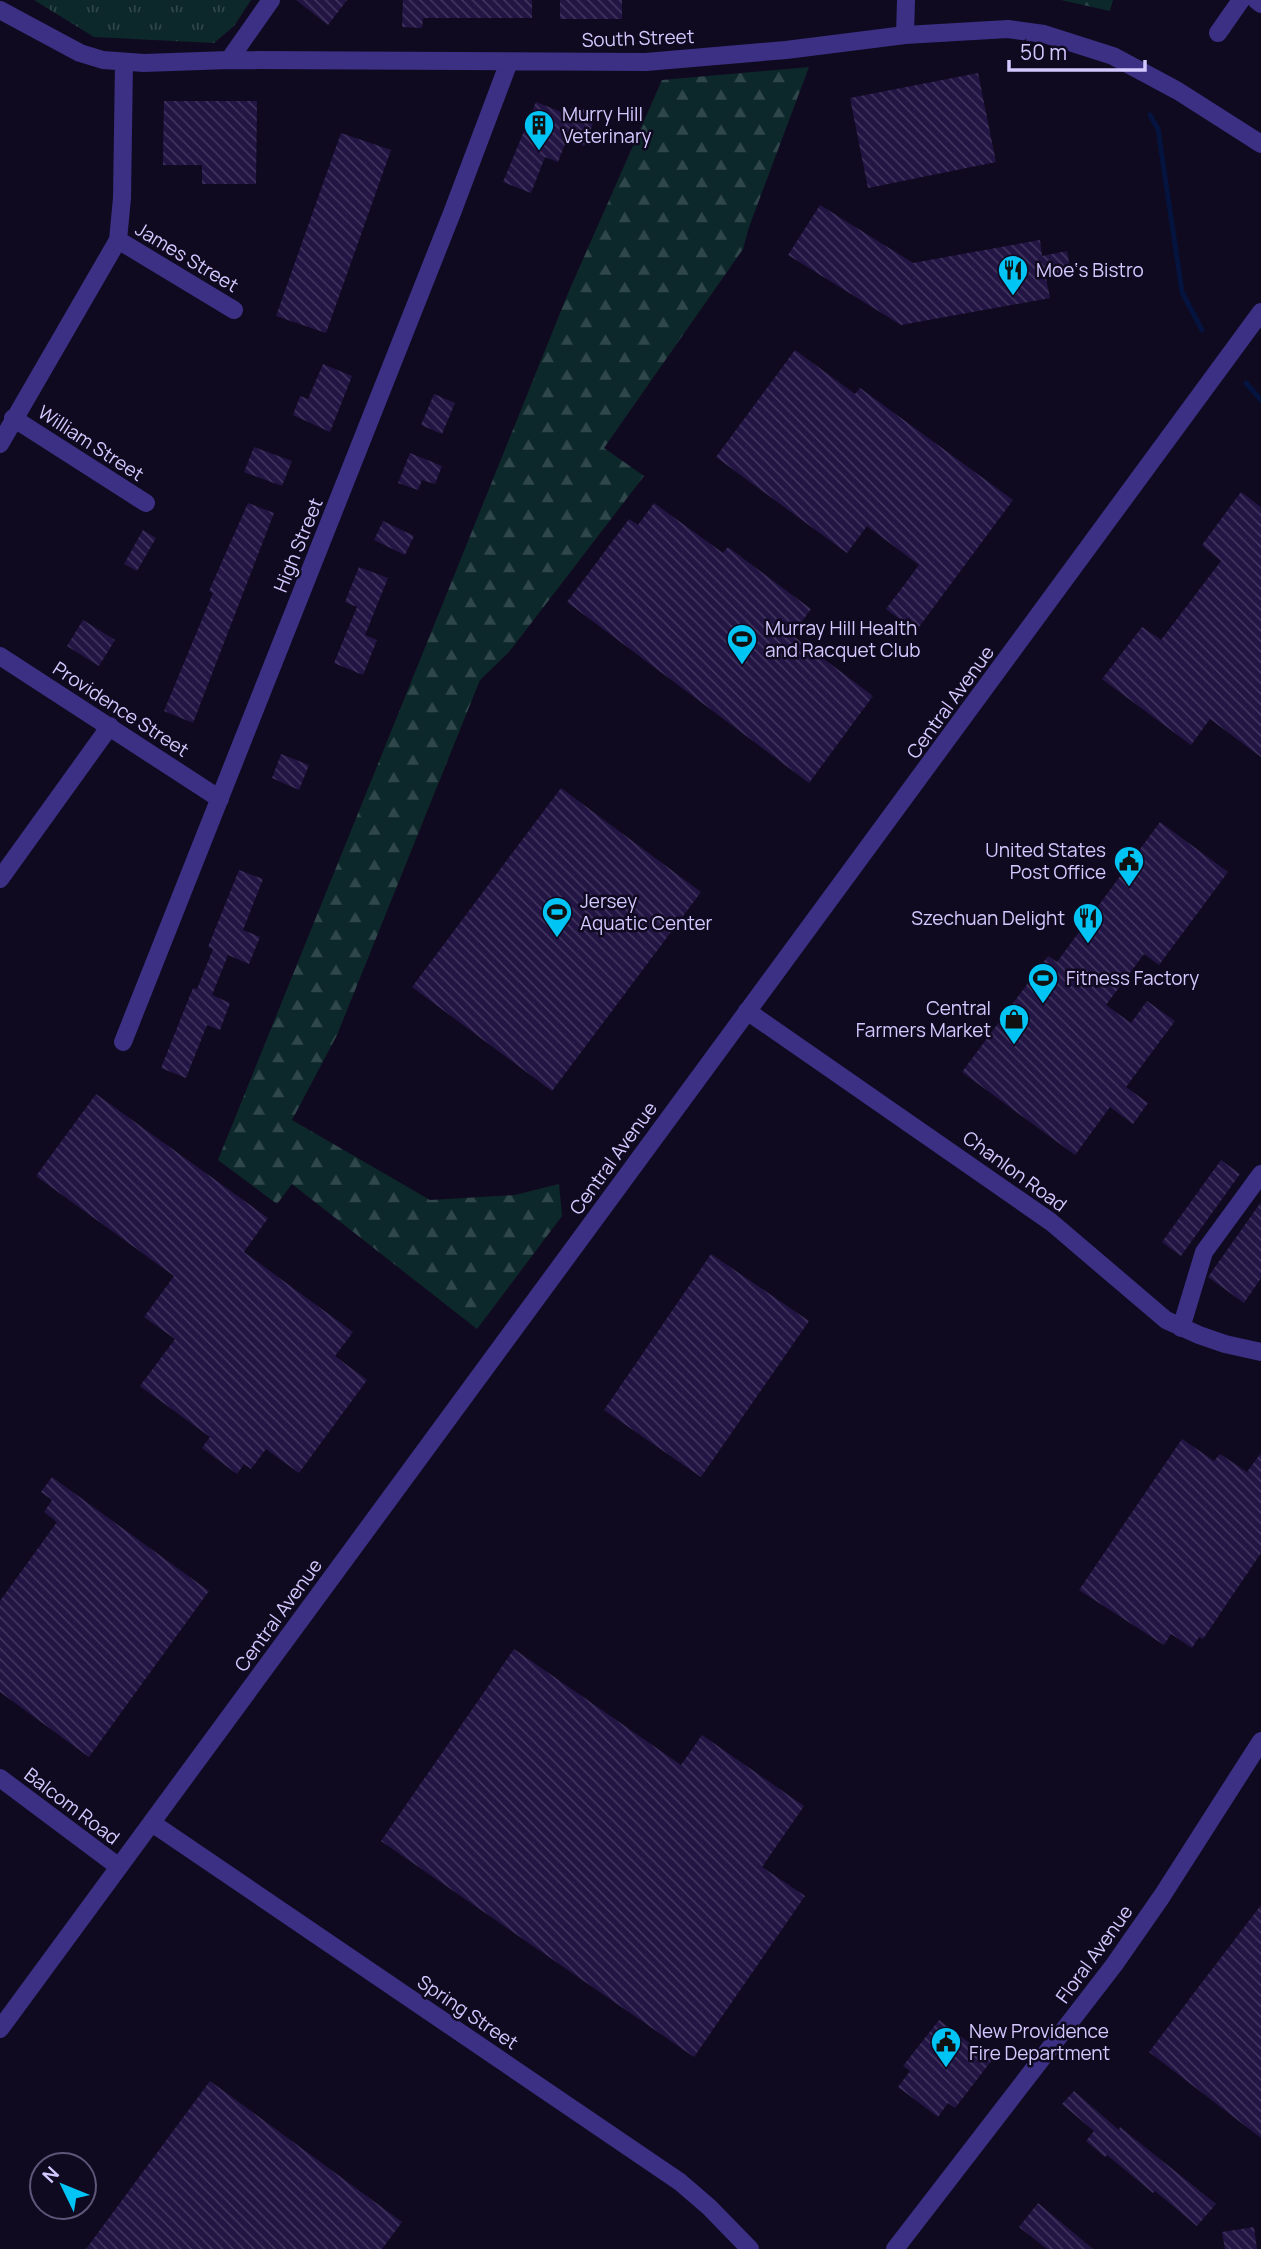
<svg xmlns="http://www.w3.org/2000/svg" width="1261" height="2249" font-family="Manrope,sans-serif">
  <defs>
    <pattern id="forest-firs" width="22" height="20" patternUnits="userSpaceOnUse" patternTransform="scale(1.75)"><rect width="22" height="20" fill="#0d282a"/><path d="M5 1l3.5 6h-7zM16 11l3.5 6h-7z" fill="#2f464a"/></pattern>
    <pattern id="park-tufts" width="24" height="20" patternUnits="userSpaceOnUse" patternTransform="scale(1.75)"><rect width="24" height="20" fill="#0d282a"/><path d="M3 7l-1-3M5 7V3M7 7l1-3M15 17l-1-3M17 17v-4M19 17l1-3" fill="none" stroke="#2f464a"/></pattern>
    <pattern id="building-back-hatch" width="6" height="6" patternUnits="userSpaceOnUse" patternTransform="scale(1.75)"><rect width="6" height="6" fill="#221443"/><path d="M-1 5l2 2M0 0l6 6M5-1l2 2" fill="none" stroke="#41355f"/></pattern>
  </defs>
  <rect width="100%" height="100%" fill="#100a20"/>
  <!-- forest -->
  <path fill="url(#forest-firs)" d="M1061 0H1113L1110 11Z
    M809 67 749 227 743 249 604 448 644 476 509 652 480 680 337 1035 292 1120 430 1200 515 1195 559 1184 562 1216 477 1329 292 1184 277 1204 218 1160 569 291 662 80Z"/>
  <!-- park -->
  <path fill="url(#park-tufts)" d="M34 0H251L234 26 214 43 94 37Z"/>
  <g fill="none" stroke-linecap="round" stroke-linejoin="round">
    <!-- stream -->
    <path stroke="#04143f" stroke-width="5" d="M1150 115 1158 129 1182 292 1202 330
      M1246 383 1261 400"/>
  </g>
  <!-- building -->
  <path fill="url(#building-back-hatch)" d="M296 0H347L328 25Z
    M403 0H532V18H423L422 28 402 27Z
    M560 0H622V19H560Z
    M978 73 996 162 868 188 850 98Z
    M164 101H257L256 184H202V165H163Z
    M536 102 569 115 573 105 597 114 584 146 567 139 558 162 545 157 531 193 503 182Z
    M341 133 391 150 326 333 276 316Z
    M820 205 913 263 1040 240 1042 256 1067 251 1071 273 1046 278 1050 298 901 325 788 255Z
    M795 350 855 394 860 388 1013 500 916 631 886 609 919 565 867 526 847 553 716 457Z
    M323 364 352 376 330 432 293 415 300 396 308 399Z
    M434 394 455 403 442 434 421 425Z
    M254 447 292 461 282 486 244 472Z
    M410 453 442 466 435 484 422 480 418 490 398 483Z
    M1241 492 1261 507V757L1210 719 1191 745 1102 679 1142 627 1161 640 1221 561 1202 545Z
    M248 503 274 513 193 723 164 711 213 593 209 591Z
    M654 503 723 553 728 547 811 609 792 635 873 696 809 783 567 602 629 519 638 525Z
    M383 521 414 536 405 555 374 540Z
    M143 530 156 538 137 571 124 564Z
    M359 567 388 578 365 635 377 640 363 675 334 663 357 607 345 602Z
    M83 620 115 640 99 666 67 646Z
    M281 754 309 765 299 790 272 778Z
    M561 788 701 892 552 1091 412 987Z
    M1160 822 1228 872 1159 965 1144 954 1106 1005 1131 1023 1147 1001 1175 1021 1126 1087 1148 1103 1133 1124 1110 1107 1075 1155 962 1072 1048 956 1057 962Z
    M239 870 263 879 243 930 260 937 249 964 228 955 212 995 230 1003 220 1030 207 1025 186 1078 161 1068 193 988 197 989 213 949 208 947Z
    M96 1094 268 1218 244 1252 353 1332 335 1356 367 1380 299 1473 266 1449 251 1469 244 1464 237 1474 202 1448 210 1437 140 1386 175 1339 144 1317 174 1276 36 1176Z
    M1221 1160 1240 1174 1181 1256 1162 1242Z
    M1261 1202V1278L1244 1303 1208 1277Z
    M711 1254 809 1321 701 1477 604 1410Z
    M1182 1439 1214 1461 1220 1454 1247 1472 1261 1453V1553L1203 1639 1199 1637 1192 1648 1171 1634 1164 1645 1079 1590Z
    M52 1477 209 1591 89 1757 0 1692V1601L57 1522 44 1512 52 1500 41 1492Z
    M514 1649 681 1765 702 1735 804 1806 762 1867 805 1896 694 2057 381 1841Z
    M1261 1905V2138L1149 2052Z
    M939 2020 992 2060 955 2108 948 2103 938 2117 898 2087 910 2071 903 2066Z
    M210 2081 402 2222 382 2249H86Z
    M1074 2091 1119 2130 1120 2127 1216 2204 1197 2226 1155 2191 1153 2193 1107 2155 1105 2157 1086 2141 1094 2131 1062 2104Z
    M1038 2203 1093 2249H1047L1019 2227Z
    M1254 2227 1257 2249H1225L1222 2232Z"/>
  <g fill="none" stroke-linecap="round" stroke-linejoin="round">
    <!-- minor -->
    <path stroke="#3b3084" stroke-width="18" d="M1256 0 1261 4
      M0 10 80 53 103 60 144 63 229 60 646 62 786 50 905 35 1008 29 1044 34 1113 56 1178 91 1261 144
      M1218 33 1241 0
      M905 35 906 0
      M229 60 271 0
      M118 240 234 310
      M13 418 146 503
      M0 444 118 240 122 198 124 62
      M0 656 220 799
      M0 879 110 726
      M747 1011 1051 1222 1166 1320 1199 1335 1225 1344 1261 1352
      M123 1042 452 213 509 62
      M1181 1328 1204 1252 1261 1174
      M0 1778 119 1867
      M152 1823 680 2182 709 2207 750 2249
      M0 2029 1261 312
      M895 2249 1114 1965 1162 1896 1261 1741"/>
  </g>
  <!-- icons -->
  <defs>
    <g id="building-pin" transform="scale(1.575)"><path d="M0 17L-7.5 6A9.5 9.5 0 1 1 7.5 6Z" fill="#00c4f4" stroke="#100a20"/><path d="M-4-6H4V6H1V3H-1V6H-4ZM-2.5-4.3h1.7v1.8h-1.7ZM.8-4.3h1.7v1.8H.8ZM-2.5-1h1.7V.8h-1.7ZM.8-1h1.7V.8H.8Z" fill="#111"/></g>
    <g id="restaurant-pin" transform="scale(1.575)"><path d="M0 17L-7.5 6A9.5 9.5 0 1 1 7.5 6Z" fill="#00c4f4" stroke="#100a20"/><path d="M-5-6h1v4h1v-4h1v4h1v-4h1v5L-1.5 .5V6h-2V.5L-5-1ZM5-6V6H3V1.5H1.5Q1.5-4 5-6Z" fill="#111"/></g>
    <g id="stadium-pin" transform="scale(1.575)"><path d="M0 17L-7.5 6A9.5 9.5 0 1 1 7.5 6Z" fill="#00c4f4" stroke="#100a20"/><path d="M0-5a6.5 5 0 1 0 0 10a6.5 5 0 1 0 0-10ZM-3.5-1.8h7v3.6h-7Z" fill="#111"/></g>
    <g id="civic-pin" transform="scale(1.575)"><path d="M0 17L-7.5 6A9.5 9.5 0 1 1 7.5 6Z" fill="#00c4f4" stroke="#100a20"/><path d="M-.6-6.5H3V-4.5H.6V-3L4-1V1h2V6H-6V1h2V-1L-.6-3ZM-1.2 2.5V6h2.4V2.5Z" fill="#111"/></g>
    <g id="shop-pin" transform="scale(1.575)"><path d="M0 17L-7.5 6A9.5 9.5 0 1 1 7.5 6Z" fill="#00c4f4" stroke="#100a20"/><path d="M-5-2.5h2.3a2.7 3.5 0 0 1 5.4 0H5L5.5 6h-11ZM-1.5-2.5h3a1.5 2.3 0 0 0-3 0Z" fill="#111"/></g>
  </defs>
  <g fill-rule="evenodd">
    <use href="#building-pin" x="539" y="125"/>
    <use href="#restaurant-pin" x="1013" y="270"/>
    <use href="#stadium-pin" x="742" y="639"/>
    <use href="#civic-pin" x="1129" y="861"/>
    <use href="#stadium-pin" x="557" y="912"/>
    <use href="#restaurant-pin" x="1088" y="918"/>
    <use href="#stadium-pin" x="1043" y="978"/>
    <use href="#shop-pin" x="1014" y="1019"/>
    <use href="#civic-pin" x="946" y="2042"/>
  </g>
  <g text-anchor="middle" stroke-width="5" stroke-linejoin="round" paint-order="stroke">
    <!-- street labels -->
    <g font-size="19" fill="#d4c9ff" stroke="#100a20">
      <text transform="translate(638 38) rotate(-2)" y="7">South Street</text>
      <text transform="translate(187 257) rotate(31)" y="7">James Street</text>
      <text transform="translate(91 443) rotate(33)" y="7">William Street</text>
      <text transform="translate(298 545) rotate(-68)" y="7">High Street</text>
      <text transform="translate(950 702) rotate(-54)" y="7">Central Avenue</text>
      <text transform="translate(121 709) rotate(33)" y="7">Providence Street</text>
      <text transform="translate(613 1158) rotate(-54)" y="7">Central Avenue</text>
      <text transform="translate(1015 1171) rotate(36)" y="7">Chanlon Road</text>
      <text transform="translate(278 1615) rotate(-54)" y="7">Central Avenue</text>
      <text transform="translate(72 1806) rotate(37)" y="7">Balcom Road</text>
      <text transform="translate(1094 1954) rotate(-54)" y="7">Floral Avenue</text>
      <text transform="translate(468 2012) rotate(34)" y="7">Spring Street</text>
    </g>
    <!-- poi labels -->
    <g font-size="19" fill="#d4c9ff" stroke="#100a20" text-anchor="start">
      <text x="562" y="121">Murry Hill<tspan x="562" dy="22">Veterinary</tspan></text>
      <text x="1036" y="277">Moe‘s Bistro</text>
      <text x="765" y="635">Murray Hill Health<tspan x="765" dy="22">and Racquet Club</tspan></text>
      <text x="1106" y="857" text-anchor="end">United States<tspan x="1106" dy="22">Post Office</tspan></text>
      <text x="580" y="908">Jersey<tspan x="580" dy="22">Aquatic Center</tspan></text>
      <text x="1065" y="925" text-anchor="end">Szechuan Delight</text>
      <text x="1066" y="985">Fitness Factory</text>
      <text x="991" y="1015" text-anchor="end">Central<tspan x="991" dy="22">Farmers Market</tspan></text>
      <text x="969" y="2038">New Providence<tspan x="969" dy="22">Fire Department</tspan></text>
    </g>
  </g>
  <!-- north arrow -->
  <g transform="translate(63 2186) rotate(313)"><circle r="33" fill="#100a20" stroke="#5e5679" stroke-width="2"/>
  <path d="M0-5L12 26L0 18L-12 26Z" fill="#00c4f4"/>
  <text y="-10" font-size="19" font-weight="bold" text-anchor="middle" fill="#d4c9ff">N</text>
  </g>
  <!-- scale -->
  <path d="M1009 60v10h136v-10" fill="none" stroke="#d4c9ff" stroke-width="3.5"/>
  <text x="1020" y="60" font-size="21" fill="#d4c9ff" stroke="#100a20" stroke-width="5" paint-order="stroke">50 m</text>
</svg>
